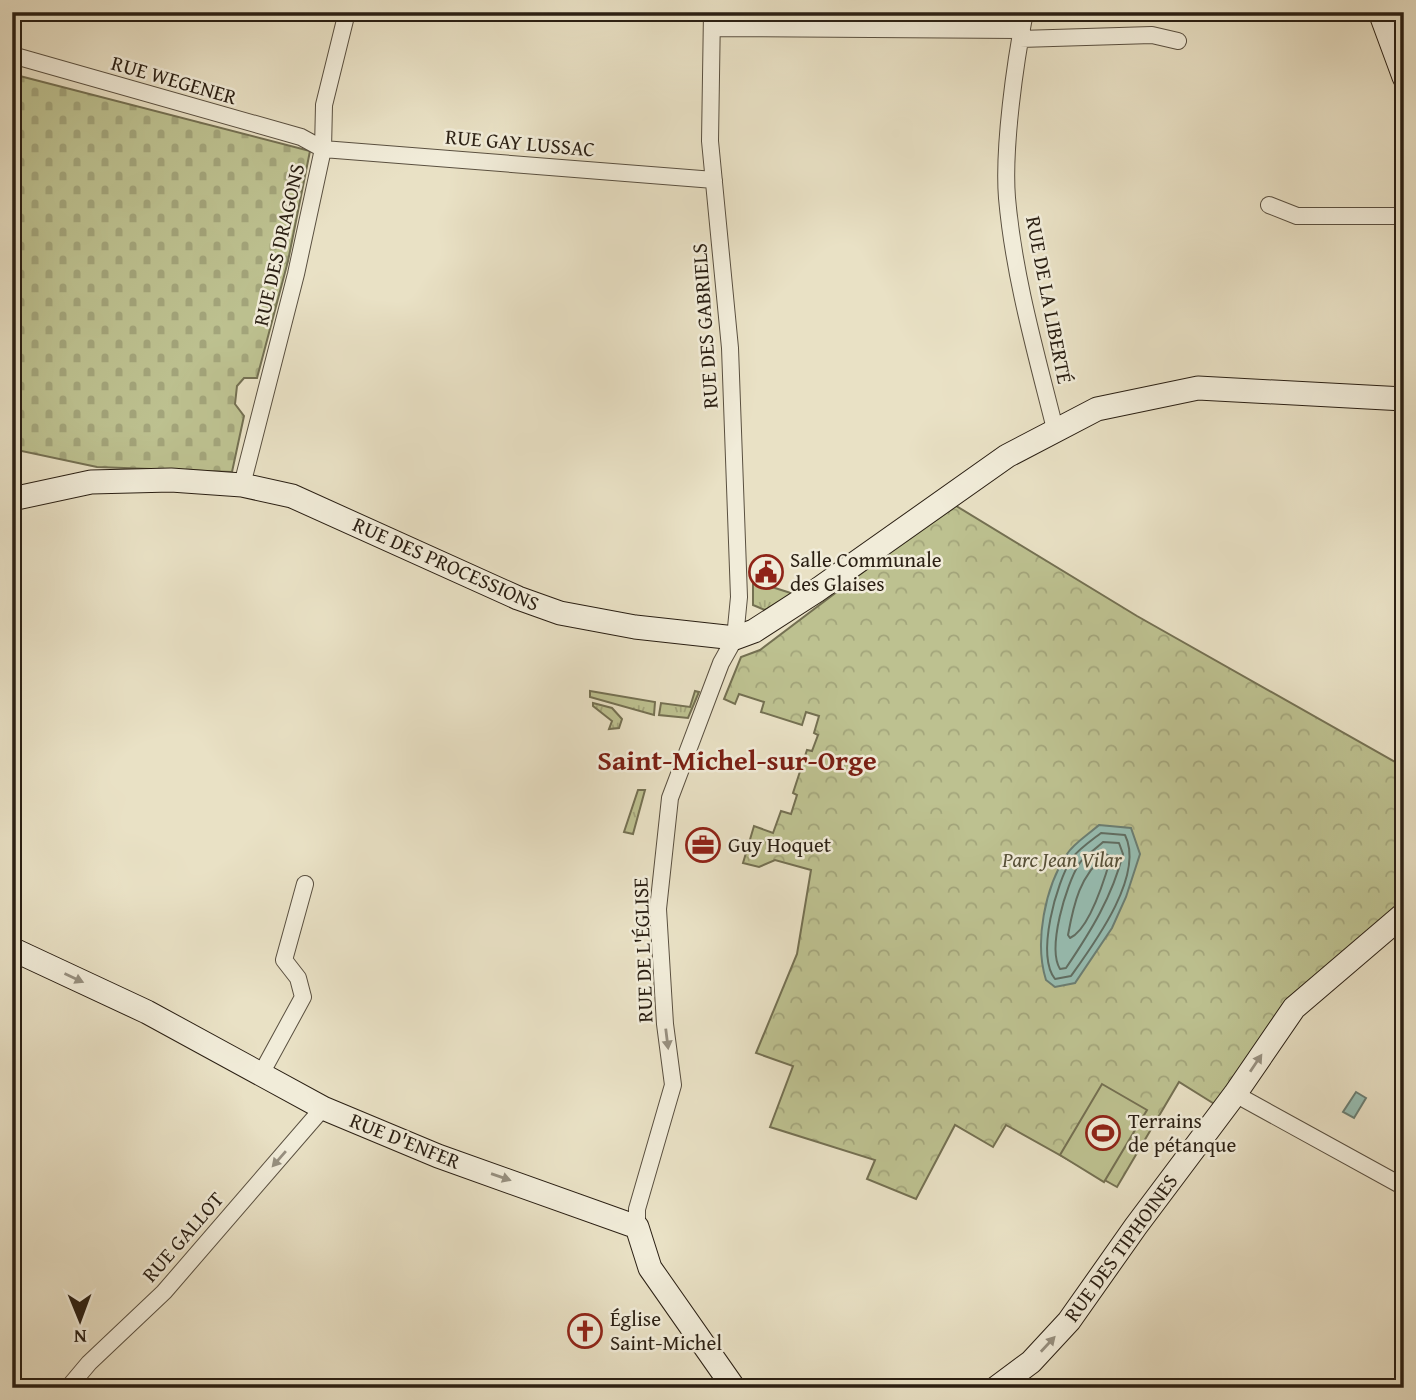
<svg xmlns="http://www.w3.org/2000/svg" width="1416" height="1400" font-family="'Gentium Book Plus',serif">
  <defs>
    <pattern id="grass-tufts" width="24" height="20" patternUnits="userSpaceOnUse" patternTransform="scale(1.75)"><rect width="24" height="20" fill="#bdc190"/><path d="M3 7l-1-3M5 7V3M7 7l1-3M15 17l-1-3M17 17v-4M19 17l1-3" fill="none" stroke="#a3a57b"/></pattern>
    <pattern id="forest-crowns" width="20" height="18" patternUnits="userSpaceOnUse" patternTransform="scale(1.75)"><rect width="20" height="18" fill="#bdc190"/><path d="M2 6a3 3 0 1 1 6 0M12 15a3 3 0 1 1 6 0" fill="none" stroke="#a3a57b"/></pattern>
    <pattern id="cemetery-stones" width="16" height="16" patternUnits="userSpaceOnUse" patternTransform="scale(1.75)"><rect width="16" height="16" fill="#bdc190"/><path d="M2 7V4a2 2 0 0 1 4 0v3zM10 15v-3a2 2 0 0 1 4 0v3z" fill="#a3a57b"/></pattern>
  </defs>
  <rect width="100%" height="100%" fill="#e9e1c5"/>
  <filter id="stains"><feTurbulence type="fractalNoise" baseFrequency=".00286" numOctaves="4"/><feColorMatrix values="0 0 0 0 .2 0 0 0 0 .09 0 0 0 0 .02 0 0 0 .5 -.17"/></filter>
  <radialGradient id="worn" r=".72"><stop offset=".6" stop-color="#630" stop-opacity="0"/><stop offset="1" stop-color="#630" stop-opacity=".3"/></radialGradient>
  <!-- grass -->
  <path fill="url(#grass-tufts)" stroke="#747052" stroke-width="2" d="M753 581 794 594 765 610 753 605Z
    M590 691 655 702 654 715 590 697Z
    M695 691 699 692 688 718 659 715 661 703 690 707Z
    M593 703 612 708 622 719 619 728 609 729 612 721 593 706Z
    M638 790H645L633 834 624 832Z"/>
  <!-- forest -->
  <path fill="url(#forest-crowns)" stroke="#747052" stroke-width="2" d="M953 504 1137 616 1404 767V901L1286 1000 1216 1105 1179 1082 1117 1187 1006 1125 993 1147 955 1125 916 1199 867 1179 875 1160 770 1127 793 1066 756 1053 797 954 811 870 775 860 759 867 743 863 754 826 773 833 781 811 791 814 797 795 793 793 807 750 812 751 818 735 814 733 819 716 806 712 802 725 761 712 764 702 739 694 735 704 724 699 741 657 760 650Z"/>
  <!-- cemetery -->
  <path fill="url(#cemetery-stones)" stroke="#747052" stroke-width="2" d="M12 74 310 151 288 261 257 378H244L237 386 235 404 244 416 232 472 97 467 12 449Z"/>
  <!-- pitch -->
  <path fill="#bdc190" stroke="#747052" stroke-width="2" d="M1102 1084 1147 1110 1104 1182 1060 1155Z"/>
  <!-- water -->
  <path fill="#97beb3" stroke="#6b7e73" stroke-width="2" d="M1099 825 1131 828 1140 854 1126 897 1112 928 1075 983 1055 987 1046 980C1034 942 1045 887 1067 854 1074 843 1089 834 1099 825Z
    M1356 1092 1366 1098 1354 1118 1343 1112Z"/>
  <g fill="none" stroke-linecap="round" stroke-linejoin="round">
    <!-- shore -->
    <path stroke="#606e63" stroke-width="2" d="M1101 833 1125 835C1145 875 1094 944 1071 976L1055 979C1036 955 1056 883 1072 858 1079 849 1092 840 1101 833Z
      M1103 842 1119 843 1123 854C1112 897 1091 931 1066 968L1060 969C1047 948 1066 885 1079 864 1084 856 1096 849 1103 842Z
      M1106 854 1111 857C1105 878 1090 929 1070 938L1068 935C1074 902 1080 876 1106 854Z"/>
    <!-- street casing -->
    <g stroke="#5a5040" stroke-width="18">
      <path id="street" d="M1025 12C1015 63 1003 148 1007 198 1014 277 1036 353 1055 429
        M712 28 1022 30
        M1020 39 1152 35 1178 41
        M12 55 301 137 323 149 714 180
        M1269 205 1297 216H1404
        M242 485 296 274 323 149 324 105 347 12
        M261 1074 303 997 298 978 284 960 305 884
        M1235 1094 1404 1187
        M637 1227V1209L673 1085 665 1024 658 909 670 798 721 663 735 638 739 597 730 348 710 141 712 12
        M68 1388 89 1363 164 1292 323 1108"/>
    </g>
    <!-- secondary casing -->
    <g stroke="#2a1f13" stroke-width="25">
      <path id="secondary" d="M1380 12 1404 77
        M12 499 91 482 171 480 242 485 292 496 518 598 560 613 635 627 735 638 754 631 816 591 1007 456 1097 409 1198 388 1404 399
        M12 949 147 1012 323 1108 438 1156 637 1227 650 1268 734 1388
        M996 1388 1031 1362 1069 1321 1136 1226 1235 1094 1294 1008 1404 914"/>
    </g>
    <!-- street -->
    <use href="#street" stroke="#f1ecd9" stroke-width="16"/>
    <!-- secondary -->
    <use href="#secondary" stroke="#f1ecd9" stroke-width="23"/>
  </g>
  <!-- one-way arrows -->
  <defs><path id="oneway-solid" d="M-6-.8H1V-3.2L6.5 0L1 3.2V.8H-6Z" transform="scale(1.75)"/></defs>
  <g fill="#979080">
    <use href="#oneway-solid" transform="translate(74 978) rotate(25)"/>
    <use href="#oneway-solid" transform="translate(667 1039) rotate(83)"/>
    <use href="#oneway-solid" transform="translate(1256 1063) rotate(-56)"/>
    <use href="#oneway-solid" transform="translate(279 1159) rotate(131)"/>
    <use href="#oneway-solid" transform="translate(501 1177) rotate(19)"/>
    <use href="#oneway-solid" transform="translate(1048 1344) rotate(-47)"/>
  </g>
  <!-- icons -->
  <defs>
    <g id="civic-ring" transform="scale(1.75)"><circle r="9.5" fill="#f1ecd9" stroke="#8f2418" stroke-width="1.5"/><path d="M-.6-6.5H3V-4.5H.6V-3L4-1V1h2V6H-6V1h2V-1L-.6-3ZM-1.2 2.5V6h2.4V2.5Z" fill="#8f2418"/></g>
    <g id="office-ring" transform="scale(1.75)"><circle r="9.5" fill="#f1ecd9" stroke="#8f2418" stroke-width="1.5"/><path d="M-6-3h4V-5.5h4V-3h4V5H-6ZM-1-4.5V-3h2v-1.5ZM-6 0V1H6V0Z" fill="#8f2418"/></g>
    <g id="stadium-ring" transform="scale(1.75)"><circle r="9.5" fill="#f1ecd9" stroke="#8f2418" stroke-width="1.5"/><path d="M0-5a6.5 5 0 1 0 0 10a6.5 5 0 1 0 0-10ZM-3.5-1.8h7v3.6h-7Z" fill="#8f2418"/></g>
    <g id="church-ring" transform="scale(1.75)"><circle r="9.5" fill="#f1ecd9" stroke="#8f2418" stroke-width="1.5"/><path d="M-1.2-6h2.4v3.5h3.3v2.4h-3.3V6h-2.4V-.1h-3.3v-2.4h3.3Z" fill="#8f2418"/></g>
  </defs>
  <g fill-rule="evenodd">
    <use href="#civic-ring" x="766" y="572"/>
    <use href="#office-ring" x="703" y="845"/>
    <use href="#stadium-ring" x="1103" y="1133"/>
    <use href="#church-ring" x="585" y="1331"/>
  </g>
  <g text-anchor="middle" stroke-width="5" stroke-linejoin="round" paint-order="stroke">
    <!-- street labels -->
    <g font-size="21" fill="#2a1f13" stroke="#f1ecd9">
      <text transform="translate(174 80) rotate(16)" y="7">RUE WEGENER</text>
      <text transform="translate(520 143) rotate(5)" y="7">RUE GAY LUSSAC</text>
      <text transform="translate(279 245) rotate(-77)" y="7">RUE DES DRAGONS</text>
      <text transform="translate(1049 300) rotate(79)" y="7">RUE DE LA LIBERTÉ</text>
      <text transform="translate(705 326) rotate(-94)" y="7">RUE DES GABRIELS</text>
      <text transform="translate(446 564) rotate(24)" y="7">RUE DES PROCESSIONS</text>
      <text transform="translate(643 950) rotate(-92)" y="7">RUE DE L'ÉGLISE</text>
      <text transform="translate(405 1141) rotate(22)" y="7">RUE D'ENFER</text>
      <text transform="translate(183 1237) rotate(-49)" y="7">RUE GALLOT</text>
      <text transform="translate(1121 1248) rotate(-54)" y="7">RUE DES TIPHOINES</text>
    </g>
    <!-- poi labels -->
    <g font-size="21" fill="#2a1f13" stroke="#f1ecd9" text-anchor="start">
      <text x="790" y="567">Salle Communale<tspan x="790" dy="24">des Glaises</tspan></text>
      <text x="728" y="852">Guy Hoquet</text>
      <text x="1128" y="1128">Terrains<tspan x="1128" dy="24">de pétanque</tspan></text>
      <text x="610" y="1326">Église<tspan x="610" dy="24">Saint-Michel</tspan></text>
    </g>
    <!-- park labels -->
    <g font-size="21" font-style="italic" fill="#565038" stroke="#f1ecd9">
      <text x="1062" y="867">Parc Jean Vilar</text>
    </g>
    <!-- district labels -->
    <g font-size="28" font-weight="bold" fill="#7a1f14" stroke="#f1ecd9">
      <text x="737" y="770">Saint-Michel-sur-Orge</text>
    </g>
  </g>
  <!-- margin -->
  <rect width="1416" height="1400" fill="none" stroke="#e9e1c5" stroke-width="42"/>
  <rect x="14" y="14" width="1388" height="1372" fill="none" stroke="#2a1f13" stroke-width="3.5"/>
  <rect x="21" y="21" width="1374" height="1358" fill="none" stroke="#2a1f13" stroke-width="2"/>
  <!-- north arrow -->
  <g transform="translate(80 1320) rotate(179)" stroke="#f1ecd9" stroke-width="5" paint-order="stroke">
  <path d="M0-5L12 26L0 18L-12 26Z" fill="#2a1f13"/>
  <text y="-10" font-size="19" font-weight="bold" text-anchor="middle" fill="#2a1f13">N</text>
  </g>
  <rect width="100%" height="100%" filter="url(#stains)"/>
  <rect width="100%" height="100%" fill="url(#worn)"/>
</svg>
